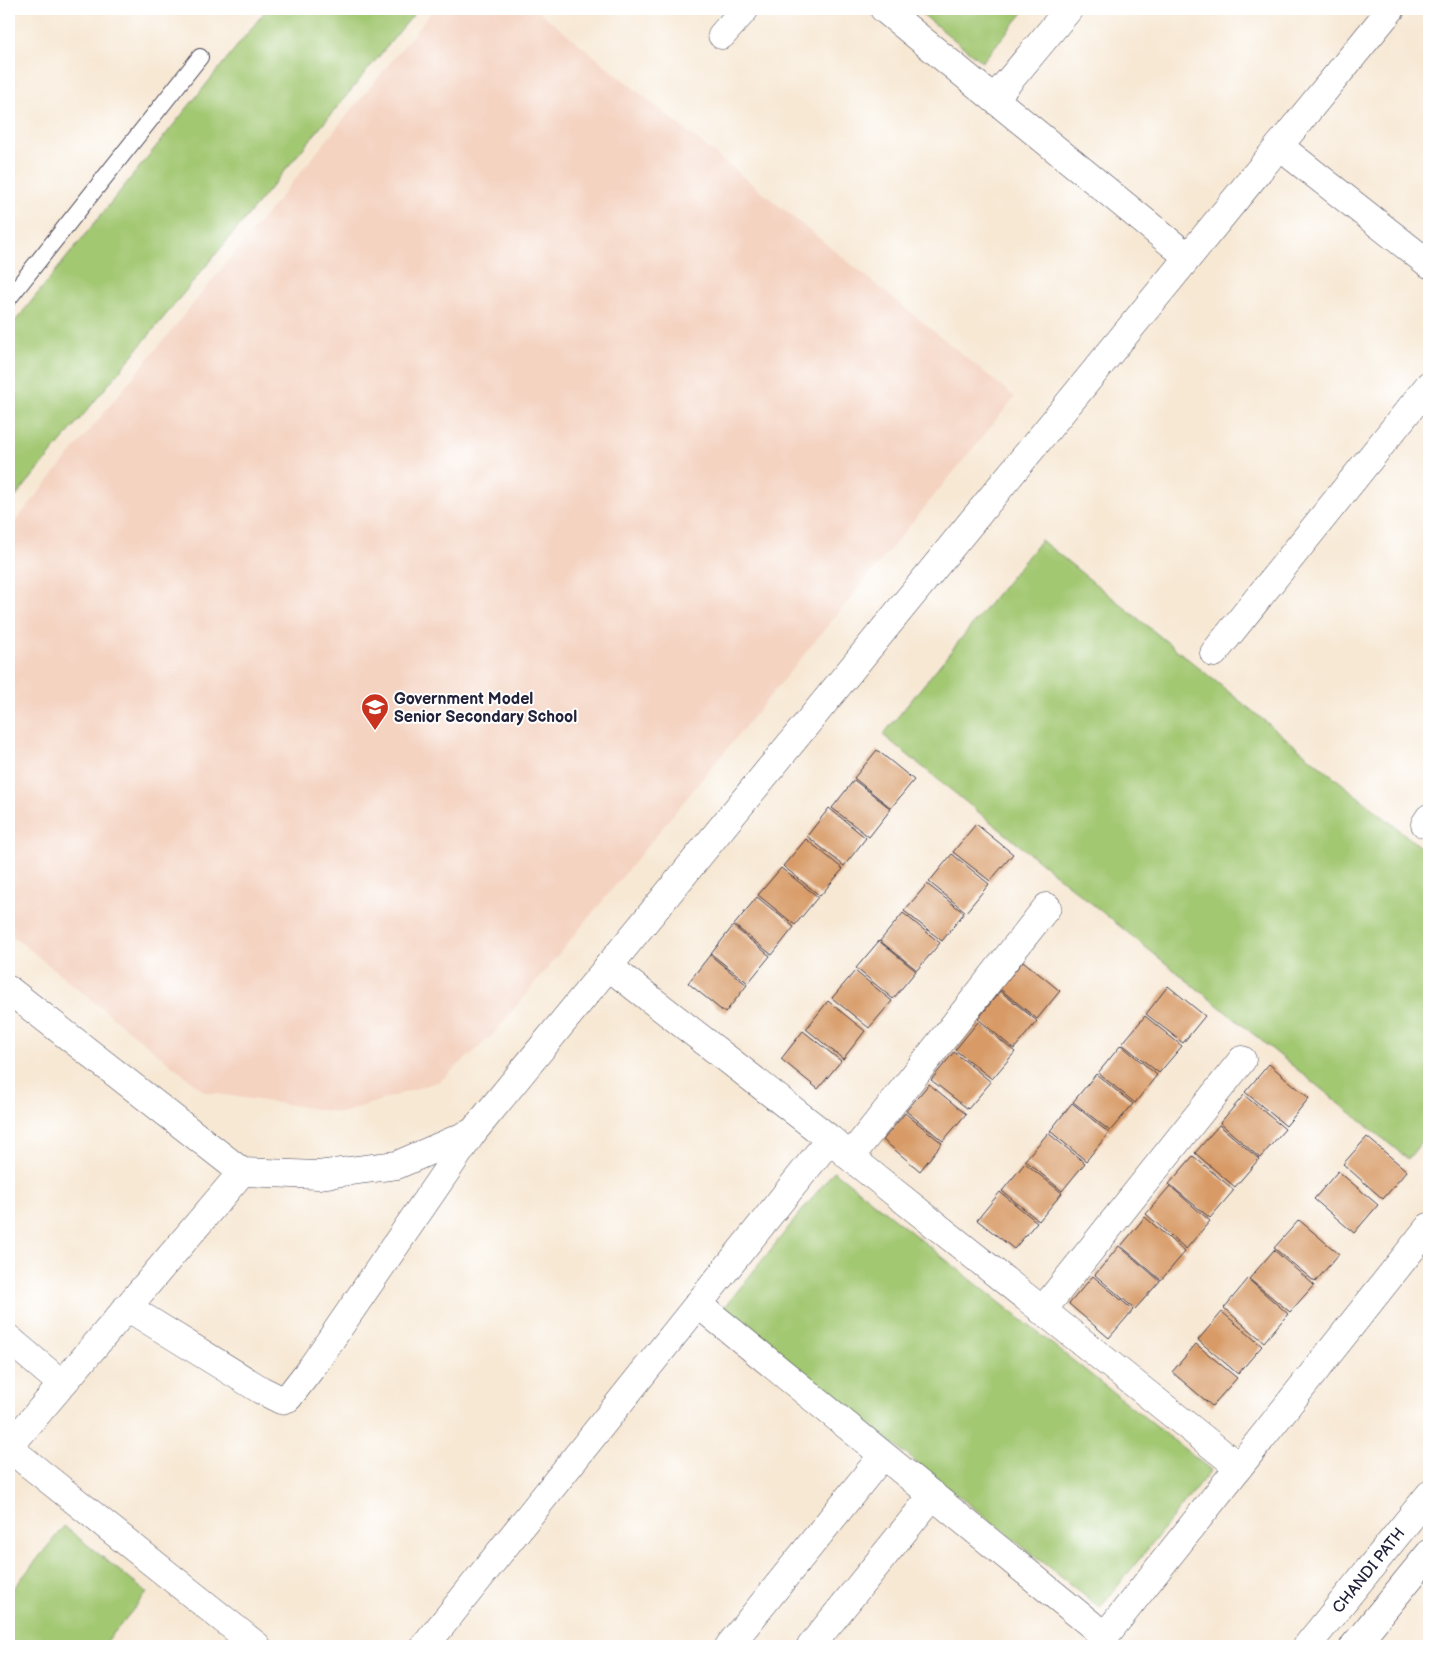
<svg xmlns="http://www.w3.org/2000/svg" width="1438" height="1655" font-family="'Balsamiq Sans',sans-serif">
  <rect width="100%" height="100%" fill="#fff"/>
  <filter id="ink" filterUnits="userSpaceOnUse"><feTurbulence type="fractalNoise" baseFrequency=".02" numOctaves="2"/><feDisplacementMap in="SourceGraphic" scale="10" xChannelSelector="R" yChannelSelector="G"/><feConvolveMatrix kernelMatrix="1 2 1 2 8 2 1 2 1" color-interpolation-filters="sRGB"/></filter>
  <filter id="wash" filterUnits="userSpaceOnUse"><feTurbulence type="fractalNoise" baseFrequency=".0096" numOctaves="4" result="noise"/><feDisplacementMap in="SourceGraphic" scale="20" xChannelSelector="R" yChannelSelector="G"/><feGaussianBlur stdDeviation="1.12" result="paint"/><feColorMatrix in="noise" values="0 0 0 0 0 0 0 0 0 0 0 0 0 0 0 0 0 1.4 0 .05"/><feComposite in="paint" operator="in"/></filter>
  <g filter="url(#wash)">
    <rect width="100%" height="100%" fill="#f7e8d4"/>
    <!-- built -->
    <path fill="#f4d3c1" d="M434 9H536L1015 397 491 1037 440 1081 342 1113 205 1092 9 933V529Z"/>
    <!-- green -->
    <path fill="#a3c872" stroke="#627556" d="M267 9H418L9 505V329Z
      M916 9H1026L982 62Z
      M1041 540 1429 854V1133L1408 1159 883 735Z
      M834 1171 1211 1470 1100 1608 723 1309Z
      M64 1526 147 1593 103 1646H9V1594Z"/>
    <g id="blocks">
      <!-- building -->
      <path fill="#d89b67" d="M877 750 914 780 891 808 854 778Z
        M854 780 891 809 869 837 832 808Z
        M829 808 866 838 844 866 807 836Z
        M976 824 1013 854 990 881 953 852Z
        M806 839 843 869 820 896 783 866Z
        M952 854 989 884 966 912 929 882Z
        M781 868 818 897 795 925 758 895Z
        M927 884 964 913 942 941 904 911Z
        M757 897 794 927 772 955 734 925Z
        M903 913 940 943 917 970 880 941Z
        M733 926 770 956 748 983 711 954Z
        M879 941 916 971 893 999 856 968Z
        M710 955 747 985 725 1013 688 983Z
        M1023 961 1060 991 1037 1019 1000 989Z
        M855 971 892 1001 869 1028 832 998Z
        M1168 986 1205 1016 1183 1043 1146 1014Z
        M1000 991 1037 1021 1014 1049 978 1019Z
        M828 1001 865 1031 843 1059 806 1029Z
        M1145 1016 1182 1046 1159 1073 1122 1044Z
        M978 1022 1015 1052 992 1079 955 1050Z
        M803 1031 841 1061 818 1089 781 1059Z
        M1121 1045 1157 1075 1135 1103 1098 1073Z
        M954 1052 991 1082 968 1109 931 1080Z
        M1269 1064 1309 1098 1286 1126 1245 1092Z
        M1096 1074 1133 1104 1110 1131 1073 1102Z
        M929 1084 966 1114 943 1141 906 1111Z
        M1244 1095 1285 1129 1260 1158 1220 1123Z
        M1072 1103 1109 1133 1086 1161 1050 1131Z
        M905 1113 942 1143 920 1171 883 1140Z
        M1219 1125 1259 1159 1235 1187 1195 1153Z
        M1048 1133 1085 1163 1062 1191 1025 1160Z
        M1367 1137 1407 1171 1383 1199 1343 1164Z
        M1193 1156 1234 1190 1210 1218 1169 1184Z
        M1025 1163 1062 1193 1039 1221 1002 1191Z
        M1338 1171 1378 1205 1354 1233 1314 1199Z
        M1170 1186 1210 1221 1186 1249 1146 1214Z
        M1000 1192 1037 1222 1014 1249 977 1220Z
        M1145 1217 1185 1252 1161 1280 1121 1246Z
        M1299 1220 1339 1254 1315 1282 1274 1248Z
        M1119 1246 1160 1281 1135 1309 1095 1275Z
        M1274 1250 1314 1285 1290 1312 1249 1279Z
        M1093 1276 1133 1310 1109 1338 1069 1304Z
        M1248 1279 1288 1314 1264 1342 1224 1308Z
        M1222 1312 1262 1346 1238 1374 1198 1340Z
        M1196 1344 1237 1378 1212 1406 1172 1372Z"/>
    </g>
  </g>
  <g filter="url(#ink)">
    <use href="#blocks" fill-opacity="0" stroke="#424052" stroke-width="1"/>
    <g fill="none" stroke-linecap="round" stroke-linejoin="round">
      <!-- lane casing -->
      <g stroke="#424052" stroke-width="18">
        <path id="lane" d="M9 298 200 57"/>
      </g>
      <!-- street casing -->
      <g stroke="#424052" stroke-width="29">
        <path id="street" d="M884 9 1188 257
          M722 35 745 9
          M994 99 1069 9
          M1279 146 1429 264
          M1214 653 1429 385
          M1425 824 1429 818
          M608 966 830 1139 850 1157 1239 1467
          M850 1157 1047 907
          M698 1304 1105 1636
          M127 1307 261 1390 281 1400 288 1398 312 1367 473 1132
          M1042 1311 1242 1060
          M9 1339 62 1384
          M9 1447 242 1172
          M9 1448 257 1646
          M425 1646 830 1139
          M729 1646 883 1455
          M811 1646 933 1495
          M1097 1646 1429 1227"/>
      </g>
      <!-- secondary casing -->
      <g stroke="#424052" stroke-width="29">
        <path id="secondary" d="M9 990 242 1172 318 1175 397 1165 473 1132 1391 9
          M1307 1646 1429 1495
          M1354 1646 1429 1554"/>
      </g>
      <!-- lane -->
      <use href="#lane" stroke="#fff" stroke-width="16"/>
      <!-- street -->
      <use href="#street" stroke="#fff" stroke-width="28"/>
      <!-- secondary -->
      <use href="#secondary" stroke="#fff" stroke-width="28"/>
    </g>
  </g>
  <!-- icons -->
  <defs>
    <g id="school-pin" transform="scale(1.4375)"><path d="M0 17L-7.5 6A9.5 9.5 0 1 1 7.5 6Z" fill="#c8321e" stroke="#fff"/><path d="M0-5L7-2L0 1L-7-2ZM-4 1L0 2.5L4 1V4Q0 6-4 4Z" fill="#fff"/></g>
  </defs>
  <g fill-rule="evenodd">
    <use href="#school-pin" x="375" y="707"/>
  </g>
  <g text-anchor="middle" stroke-width="4" stroke-linejoin="round" paint-order="stroke">
    <!-- poi labels -->
    <g font-size="16" font-weight="bold" fill="#22223b" stroke="#fff" text-anchor="start">
      <text x="394" y="704">Government Model<tspan x="394" dy="18">Senior Secondary School</tspan></text>
    </g>
    <!-- street labels -->
    <g font-size="16" fill="#22223b" stroke="#fff">
      <text transform="translate(1368 1570) rotate(-51)" y="6">CHANDI PATH</text>
    </g>
  </g>
  <!-- margin -->
  <rect width="1438" height="1655" fill="none" stroke="#fff" stroke-width="30"/>
</svg>
